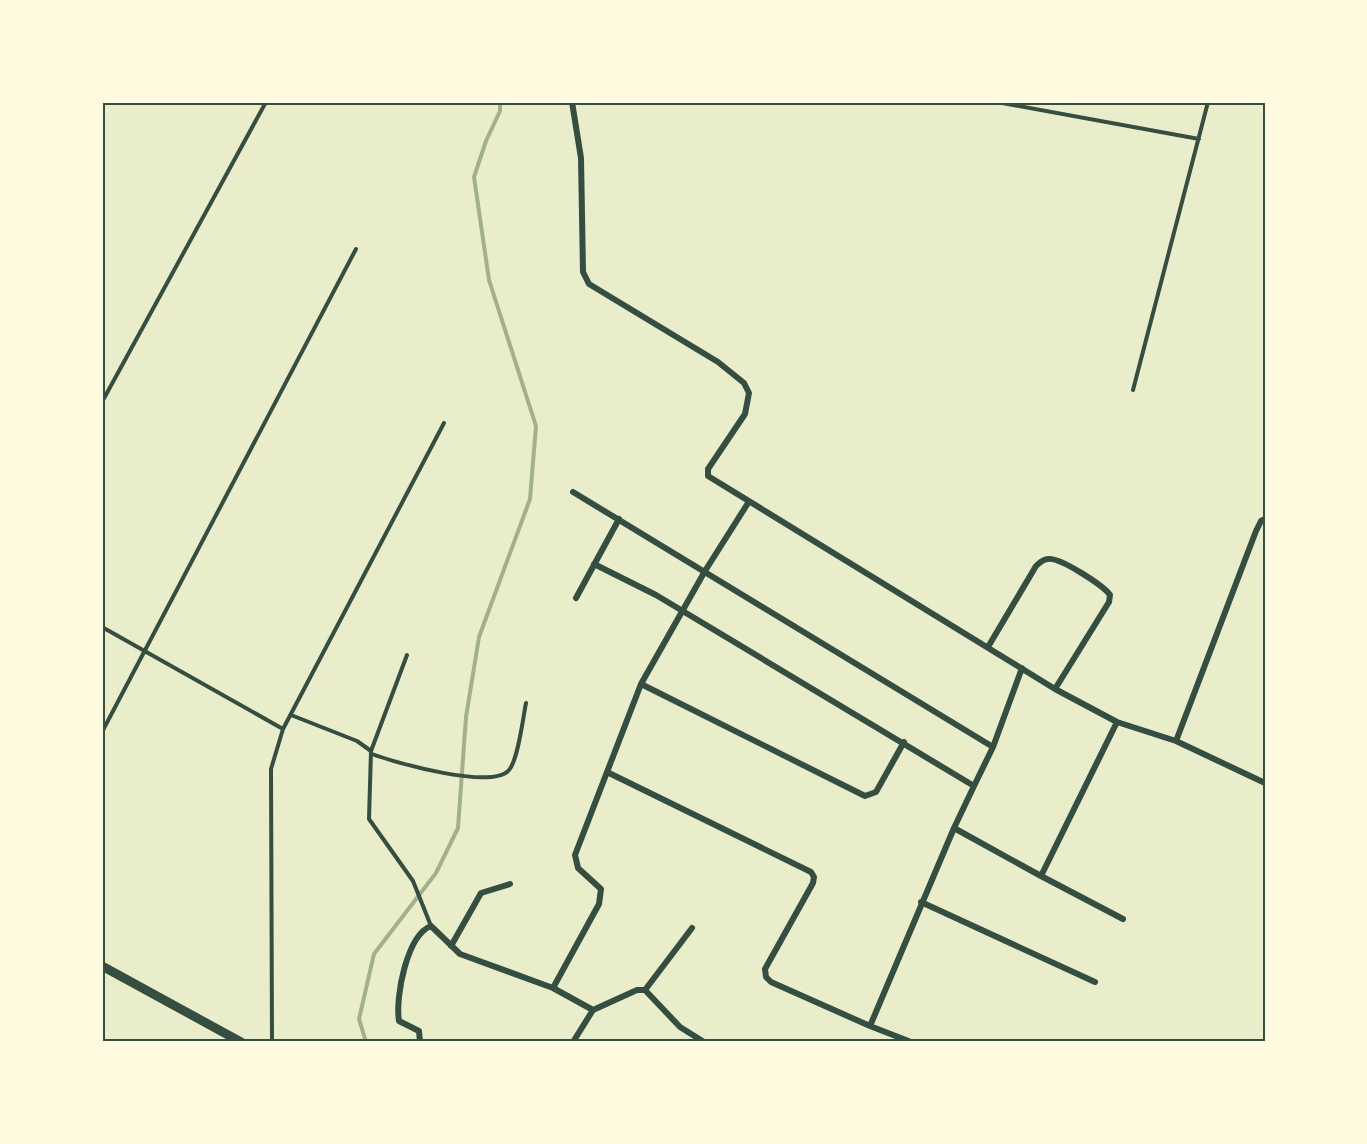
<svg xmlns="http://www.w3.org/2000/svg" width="1367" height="1144" font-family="'Asap Condensed',sans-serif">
  <rect width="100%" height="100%" fill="#e9edc9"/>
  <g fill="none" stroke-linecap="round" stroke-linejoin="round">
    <!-- stream -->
    <path stroke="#a3b18a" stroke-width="4" d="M366 1042 359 1019 374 954 436 873 458 828 466 717 479 637 530 499 536 426 489 280 474 177 486 141 500 111V102"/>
    <!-- service -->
    <path stroke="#344e41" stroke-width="4" d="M997 102 1199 139
      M1133 390 1208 102
      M102 402 266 102
      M102 627 283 729
      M291 715 357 741 371 751 369 819 413 881 431 926
      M102 732 356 249
      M371 751 407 655
      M372 754C396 763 492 790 509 770 518 760 523 718 526 703
      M272 1042 271 769 283 729 444 423"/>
    <!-- minor -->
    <path stroke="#344e41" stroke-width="6" d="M572 102 581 158 583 272 589 284 718 362 744 383 749 393 745 414 708 469V476L1055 689 1117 722 1176 741 1265 783
      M573 492 993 747 974 786
      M594 564 656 595 974 786 954 828 1041 876 1117 722
      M576 598 619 519
      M988 647 1036 566C1039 563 1044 559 1048 559 1060 557 1104 586 1110 595L1109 602 1055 689
      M641 684 865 796 876 792 904 742
      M1176 741 1256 531 1261 521 1265 519
      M993 747 1022 668
      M607 772 811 872 814 877 813 883 765 969 766 977 771 982 870 1026
      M1041 876 1123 919
      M921 902 1095 982
      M451 946 481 893 510 884
      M553 988 599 904 601 889 578 868 575 855 641 684 705 571 748 503
      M645 990 692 928
      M420 1042 419 1031 399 1021C395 997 407 935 431 926L460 954 553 988 593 1010
      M573 1042 593 1010 637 990H645L680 1027 704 1042
      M911 1042 870 1026 954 828"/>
    <!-- tertiary -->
    <path stroke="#344e41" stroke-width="9" d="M102 966 241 1042"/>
  </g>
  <!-- border -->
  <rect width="1367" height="1144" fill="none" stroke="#fefae0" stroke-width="207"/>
  <rect x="104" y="104" width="1160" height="936" fill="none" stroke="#344e41" stroke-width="2"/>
</svg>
